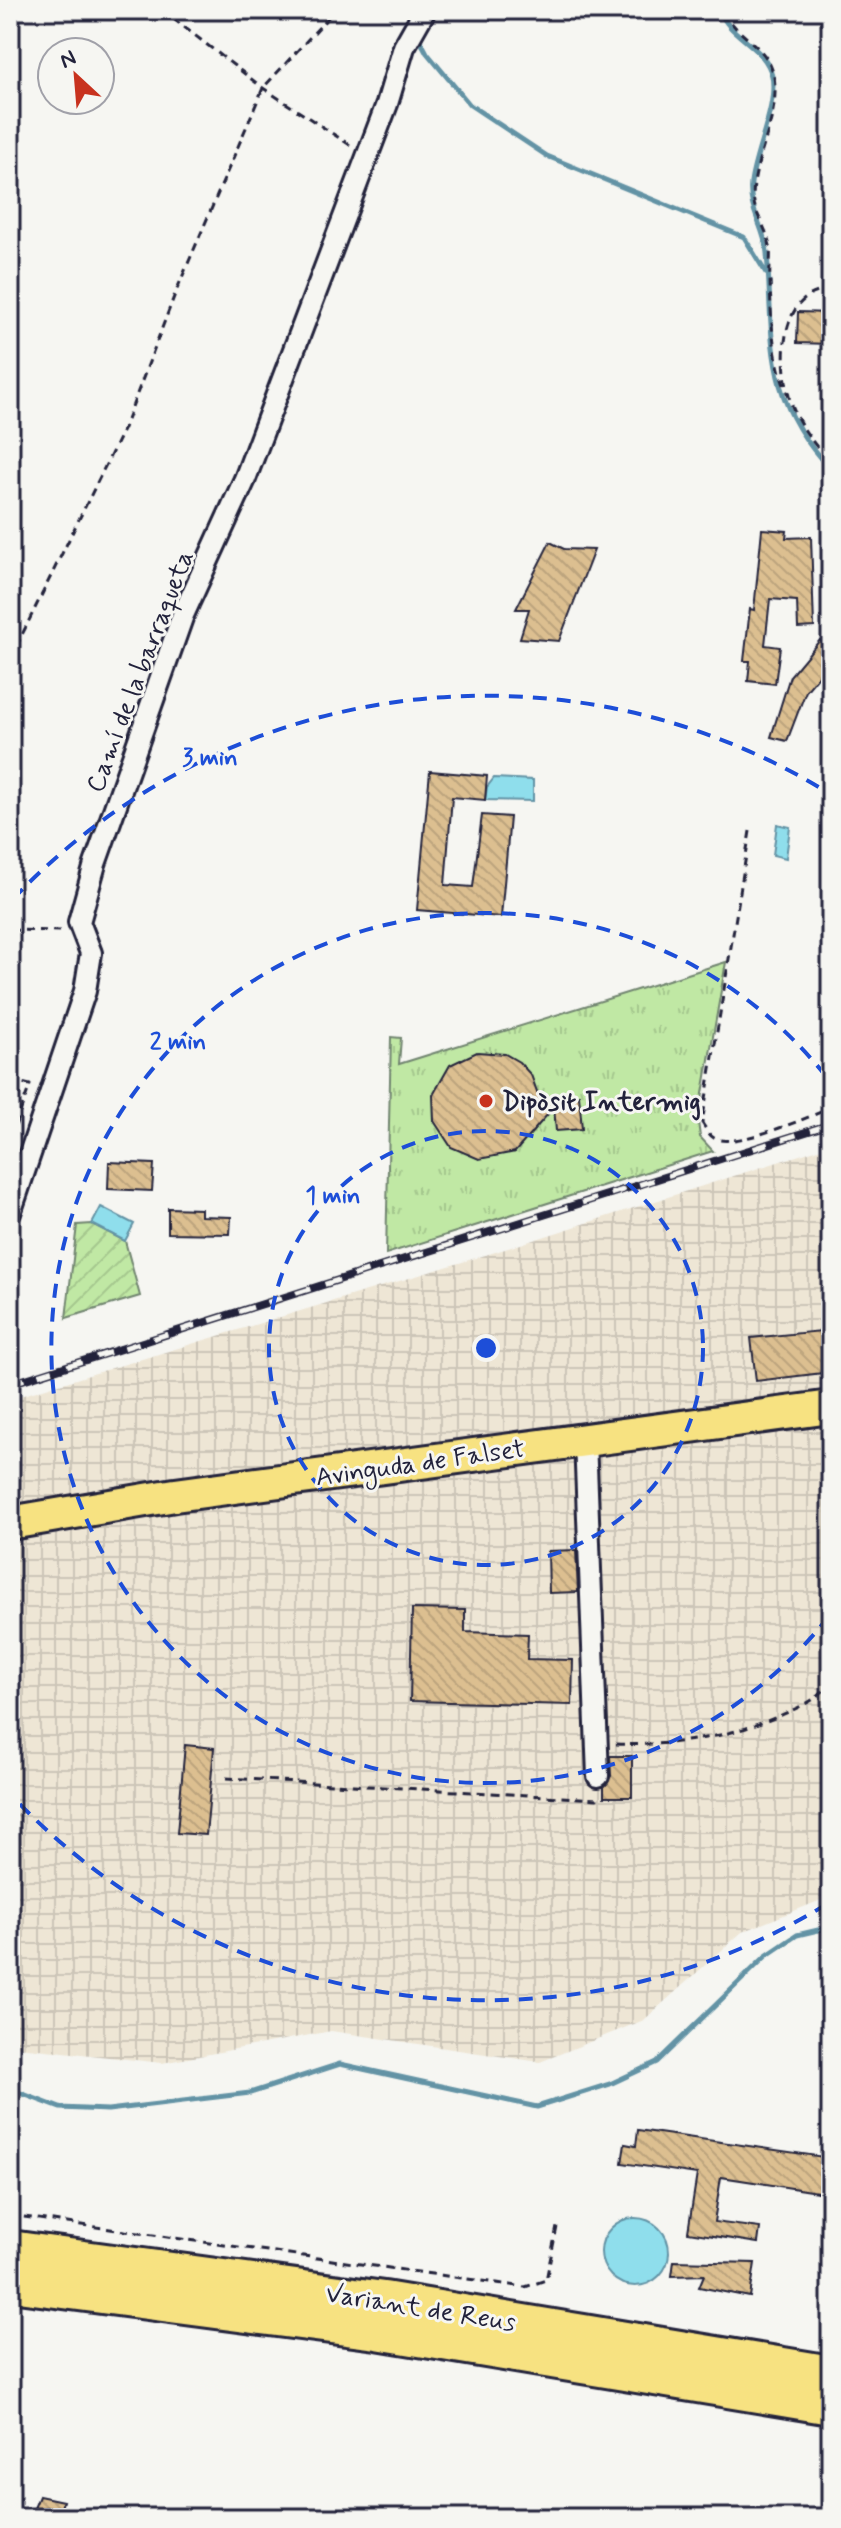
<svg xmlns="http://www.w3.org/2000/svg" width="841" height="2528" font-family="Mynerve,sans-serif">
  <defs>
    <pattern id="industrial-grid" width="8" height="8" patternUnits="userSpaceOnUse" patternTransform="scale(2)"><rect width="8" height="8" fill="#eee6d5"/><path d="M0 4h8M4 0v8" fill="none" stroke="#ccc5b8"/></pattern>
    <pattern id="grass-tufts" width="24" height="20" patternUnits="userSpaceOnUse" patternTransform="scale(2)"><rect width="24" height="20" fill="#c0e8a4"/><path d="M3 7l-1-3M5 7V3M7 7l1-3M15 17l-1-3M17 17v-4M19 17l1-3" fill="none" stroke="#a5c78e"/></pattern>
    <pattern id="garden-furrows" width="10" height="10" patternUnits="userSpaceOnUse" patternTransform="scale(2)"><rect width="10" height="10" fill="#c0e8a4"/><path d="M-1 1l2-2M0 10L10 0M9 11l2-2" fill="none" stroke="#a5c78e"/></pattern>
    <pattern id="building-back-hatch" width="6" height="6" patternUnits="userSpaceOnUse" patternTransform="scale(2)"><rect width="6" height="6" fill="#dcbf90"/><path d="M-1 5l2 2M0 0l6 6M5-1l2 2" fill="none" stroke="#bca47d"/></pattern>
  </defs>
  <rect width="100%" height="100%" fill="#f6f6f2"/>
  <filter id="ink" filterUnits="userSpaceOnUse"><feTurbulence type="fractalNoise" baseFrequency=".0125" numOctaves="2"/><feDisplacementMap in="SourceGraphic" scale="16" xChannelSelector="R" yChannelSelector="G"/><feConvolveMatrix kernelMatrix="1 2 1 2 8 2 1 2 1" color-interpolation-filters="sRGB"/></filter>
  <g filter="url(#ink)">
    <!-- industrial -->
    <path fill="url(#industrial-grid)" d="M831 1145V1896L742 1932 644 2020 540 2062 331 2031 162 2063 10 2046V1399L502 1250Z"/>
    <!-- grass -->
    <path fill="url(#grass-tufts)" stroke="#718570" stroke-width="2" d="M726 962 698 1122 700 1137 713 1151 386 1254 391 1037 401 1038 399 1064Z"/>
    <!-- garden -->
    <path fill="url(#garden-furrows)" stroke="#718570" stroke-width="2" d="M92 1224 125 1241 140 1296 66 1318 77 1225Z"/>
    <!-- water -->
    <path fill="#8fdeec" stroke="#6393a5" stroke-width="2" d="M494 778 533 780V801L485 800 487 787Z
      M777 824 790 827 786 858 773 855Z
      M101 1207 134 1224 125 1241 92 1224Z
      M601 2252a34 34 0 1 1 68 0a34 34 0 1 1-68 0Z"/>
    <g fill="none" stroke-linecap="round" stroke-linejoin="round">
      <!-- stream -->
      <path stroke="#6393a5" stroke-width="5" d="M409 10 411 14
        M720 10C728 37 765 45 772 76 778 105 755 151 751 183 748 210 765 227 767 253 774 343 763 398 831 470
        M418 36 427 53 470 105 547 156 744 237 766 273
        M10 2089 60 2108 108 2110 250 2093 340 2064 537 2107 610 2084 657 2062 766 1956 797 1935 831 1927"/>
    </g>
    <!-- building -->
    <path fill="url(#building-back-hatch)" stroke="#22223b" stroke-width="2" d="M798 312 831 313V344L797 343Z
      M762 529 787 531 786 538 811 537 814 627 798 628 797 601 770 599 765 645 780 647 775 684 748 681 750 661H744L750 609 754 610Z
      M550 542 564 549 594 550 559 641 520 638 529 609H516Z
      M820 640 831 645V661L806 691 787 741 771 737 790 676Z
      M430 771 487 776 485 800 452 797 445 885 473 887 482 815 510 817 501 917 417 910Z
      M477 1052 505 1054 519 1062 531 1075 540 1100 579 1095 582 1129 556 1131 554 1107 515 1152 479 1159 451 1147 434 1121 433 1095 450 1065Z
      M109 1162 154 1164 152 1191 108 1189Z
      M168 1208 201 1209V1216L231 1217 230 1234 168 1233Z
      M831 1330V1372L756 1381 751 1338Z
      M576 1550 578 1592 549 1593 548 1551Z
      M412 1609 465 1610V1632L528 1634 527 1659 573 1660 572 1705 410 1701Z
      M185 1745 214 1748 206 1835 177 1833Z
      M610 1756H632V1797H604V1787L611 1776Z
      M638 2130 831 2158V2194L721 2177 714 2222 760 2228 758 2243 688 2232 697 2174 622 2163 625 2144 636 2146Z
      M674 2261 755 2263 750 2297 699 2287 704 2275 672 2276Z
      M39 2496 63 2501 58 2518H30Z"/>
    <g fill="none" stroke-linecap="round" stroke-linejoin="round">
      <!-- street casing -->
      <g stroke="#22223b" stroke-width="26">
        <path id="street" d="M10 1213 85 991 91 953 79 922 95 864 183 615 245 479 387 104 404 47 425 10
          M585 1440 598 1776"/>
      </g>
      <!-- primary casing -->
      <g stroke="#22223b" stroke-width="38">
        <path id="primary" d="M10 1523 175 1495 831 1407"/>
      </g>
      <!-- highway casing -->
      <g stroke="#22223b" stroke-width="42">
        <path id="highway" d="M10 2249 384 2300 831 2374
          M10 2283 377 2331 831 2406"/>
      </g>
      <!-- path -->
      <path stroke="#22223b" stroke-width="3" stroke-dasharray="8 6" stroke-linecap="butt" d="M162 10 263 88 350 145
        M725 10C731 35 768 43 774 77 780 112 759 149 754 184 750 212 763 218 769 242 772 254 769 266 770 278 771 317 772 363 790 399
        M10 12 19 10
        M831 290C779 291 779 361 790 400 797 423 815 446 831 463
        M10 659 124 428 175 294 263 88 335 10
        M750 831 702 1123C707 1130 710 1139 720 1140 746 1144 806 1118 831 1108
        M10 930 62 931
        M10 1080 30 1085 10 1140
        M616 1744C682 1747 748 1734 807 1703 816 1699 823 1690 831 1684
        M226 1778 597 1799V1795
        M10 2215 525 2287 546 2280 557 2227"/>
      <!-- street -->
      <use href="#street" stroke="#f6f6f2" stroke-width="20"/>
      <!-- primary -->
      <use href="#primary" stroke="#f7e281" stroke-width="32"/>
      <!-- highway -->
      <use href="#highway" stroke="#f7e281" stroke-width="36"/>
      <!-- rail casing -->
      <g stroke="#22223b" stroke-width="8">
        <path id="rail" d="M10 1384 831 1124"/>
      </g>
      <!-- rail -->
      <use href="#rail" stroke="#f6f6f2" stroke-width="5" stroke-dasharray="15" stroke-linecap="butt"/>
    </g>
  </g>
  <!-- distance rings -->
  <g fill="none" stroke="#1d4ed8" stroke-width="4" stroke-dasharray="14 10">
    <circle cx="486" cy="1348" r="217"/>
    <path d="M829 1616A435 435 0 1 1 829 1080"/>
    <path d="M827 1904A652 652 0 0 1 13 1797M13 899A652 652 0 0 1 827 792"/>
  </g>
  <!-- markers -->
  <circle fill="#c8321e" stroke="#f6f6f2" stroke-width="3" cx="486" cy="1101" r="8"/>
  <g text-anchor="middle" stroke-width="6" stroke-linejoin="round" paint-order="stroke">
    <!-- street labels -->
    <g font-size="26" fill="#22223b" stroke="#f6f6f2">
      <text transform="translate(139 671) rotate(-69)" y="9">Camí de la barraqueta</text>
      <text transform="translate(420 1462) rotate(-8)" y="9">Avinguda de Falset</text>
      <text transform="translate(421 2307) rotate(9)" y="9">Variant de Reus</text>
    </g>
    <!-- poi labels -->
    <g font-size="26" font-weight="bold" fill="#22223b" stroke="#f6f6f2" text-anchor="start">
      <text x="502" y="1110">Dipòsit Intermig</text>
    </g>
  </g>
  <circle cx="486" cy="1348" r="12" fill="#1d4ed8" stroke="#f6f6f2" stroke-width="4"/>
  <g font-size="24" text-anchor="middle" font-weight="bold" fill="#1d4ed8" stroke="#f6f6f2" stroke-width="6" stroke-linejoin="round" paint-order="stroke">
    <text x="210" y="765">3 min</text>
    <text x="178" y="1049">2 min</text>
    <text x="333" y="1203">1 min</text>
  </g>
  <!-- margin -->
  <rect width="841" height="2528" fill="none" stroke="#f6f6f2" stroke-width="40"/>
  <rect x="20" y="20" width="801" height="2488" fill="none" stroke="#22223b" stroke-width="3" filter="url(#ink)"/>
  <!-- north arrow -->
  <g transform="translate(76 76) rotate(334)"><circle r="38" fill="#f6f6f2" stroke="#a1a1a9" stroke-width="2"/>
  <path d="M0-6L14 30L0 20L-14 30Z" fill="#c8321e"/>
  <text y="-12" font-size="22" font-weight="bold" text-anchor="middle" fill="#22223b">N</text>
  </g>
</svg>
